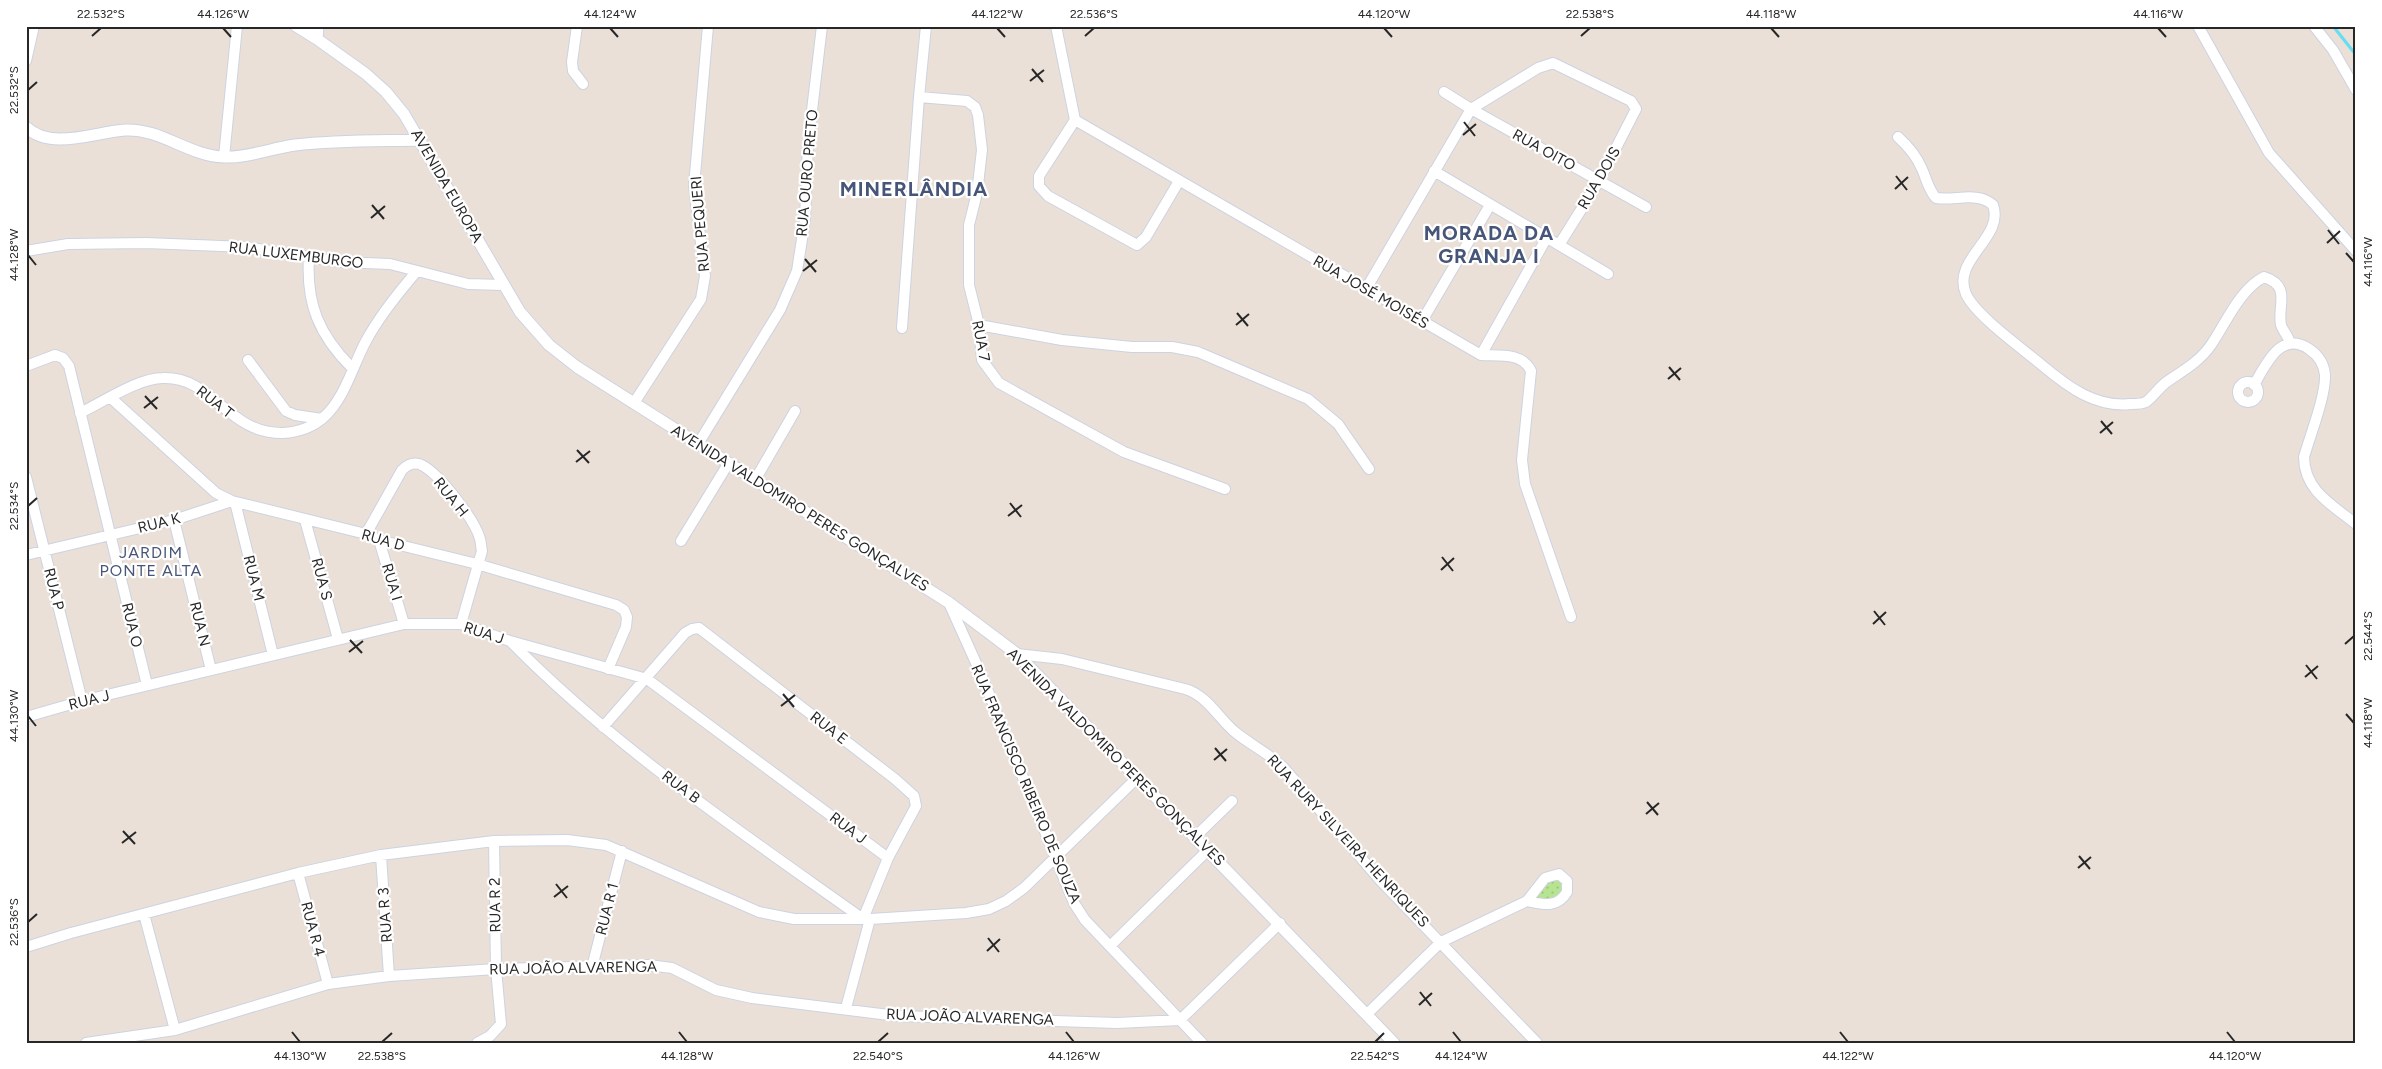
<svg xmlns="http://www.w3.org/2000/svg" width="2382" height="1069" font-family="Figtree,sans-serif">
  <defs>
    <pattern id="park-dots" width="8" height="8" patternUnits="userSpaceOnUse" patternTransform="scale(1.25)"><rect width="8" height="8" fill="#b7e490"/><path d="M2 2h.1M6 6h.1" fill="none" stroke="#9dc47c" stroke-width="1.8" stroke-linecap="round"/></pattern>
  </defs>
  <rect width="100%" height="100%" fill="#eae0d7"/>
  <!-- park -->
  <path fill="url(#park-dots)" d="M1557 879 1562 884 1564 890 1555 900 1531 899 1548 881Z"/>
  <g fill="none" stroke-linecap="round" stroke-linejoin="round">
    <!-- stream -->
    <path stroke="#64def2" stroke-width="3" d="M2333 26 2356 55"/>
    <!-- minor casing -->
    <g stroke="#ccd3e1" stroke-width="12">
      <path id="minor" d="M577 26 572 62 573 71 583 84
        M1056 26 1075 120 1481 355C1499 356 1522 352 1531 371L1522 460 1525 484 1571 617
        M2198 26 2269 153 2356 251
        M2314 26 2333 50 2356 90
        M26 61 34 26
        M1444 92 1471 109 1646 207
        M919 97 967 101 975 107 978 115 982 150 977 193 969 225V285L979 325 982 360 999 383 1124 452 1225 489
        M1075 120 1039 176V186L1048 196 1137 245 1146 237 1179 181
        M1898 137C1908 146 1917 157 1922 169 1927 180 1928 189 1936 198 1955 201 1978 191 1993 205 2005 238 1951 259 1966 294 1976 316 2023 349 2043 366 2068 387 2096 408 2131 404 2135 404 2142 404 2146 402 2154 396 2159 387 2168 381 2184 370 2200 361 2211 345 2226 323 2240 289 2264 277 2292 286 2277 306 2281 325 2283 331 2288 336 2290 343
        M224 157 237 26
        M1434 171 1608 274
        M26 251 68 244 146 243 246 247 340 262 390 264 468 284 503 285
        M309 257C306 304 319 335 352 368
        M1366 289 1471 109 1538 68 1553 63 1631 101 1636 109 1599 181 1559 245
        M1422 321 1490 205
        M979 325 1062 340 1132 347H1172L1198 352 1308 399 1338 424 1369 469
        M902 328 919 97 926 26
        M1481 355 1546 239
        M248 360 286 411 295 415 322 419
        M26 366 55 355 63 358 69 366 147 685
        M2238 392a10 10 0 1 1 20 0a10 10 0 1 1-20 0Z
        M2254 385C2266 364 2281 330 2309 349 2318 355 2324 363 2325 375 2326 395 2310 436 2304 457 2304 490 2332 505 2356 524
        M111 398 216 493 232 501 366 534 379 540 477 564 616 605 624 610 627 617 626 627 608 669
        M634 403 701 299 705 276 694 186 708 26
        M80 413C103 402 138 378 163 378 213 376 227 434 283 433 299 432 313 427 324 417 345 398 353 365 366 341 380 315 398 293 417 271
        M698 444 780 310 797 271 805 220 808 144 822 26
        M26 477 82 701
        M755 480 795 411
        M235 502 273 655
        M174 520 211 670
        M305 520 338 639
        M366 534 402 470C407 465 412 462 419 464 437 470 475 520 480 539 481 542 481 547 482 551L461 624
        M379 540 404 624
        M681 541 728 464
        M26 555 174 520 232 501
        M949 603 981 674 1074 903 1085 920 1202 1043
        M510 641C615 748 741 832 863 919L888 858 916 806 914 796 895 779 699 628 692 629 685 633 603 727
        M1017 654 1062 659 1185 689C1207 695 1219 719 1235 732 1251 745 1268 753 1283 767L1380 880 1537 1043
        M26 717 82 701 404 624H461L510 641 647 679 888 858
        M1195 837 1232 801
        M381 855 389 976
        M298 873 328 984
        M144 914 175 1030
        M1110 946 1208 850
        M26 947 71 933 298 873 381 855 494 841 567 840 606 845 759 912 794 919H870L966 913 989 909 1006 901 1024 888 1138 777
        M592 967 622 851
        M846 1008 870 919
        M1367 1014 1441 942 1527 901 1545 878 1559 874 1567 881V892C1557 909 1542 904 1527 901
        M86 1043 175 1030 328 984 389 976 496 969 648 965 672 968 716 990 752 998 897 1016 1117 1023 1180 1020 1280 923
        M477 1043 490 1036 501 1024 496 969 494 841"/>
    </g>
    <!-- tertiary casing -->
    <g stroke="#ccd3e1" stroke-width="13">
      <path id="tertiary" d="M296 26 317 39 366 74 386 92 404 114 520 312 549 345 577 367 948 602 1017 654 1394 1043
        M317 39 318 26
        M26 127C51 151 95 132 125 130 160 128 189 156 224 157 248 158 272 148 295 145 337 140 379 141 421 140"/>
    </g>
    <!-- minor -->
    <use href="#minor" stroke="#fff" stroke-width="10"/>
    <!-- tertiary -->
    <use href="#tertiary" stroke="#fff" stroke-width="11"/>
  </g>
  <!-- ticks -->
  <path fill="none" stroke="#272727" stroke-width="2" d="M223 28 231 37M610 28 618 37M997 28 1005 37M1384 28 1392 37M1771 28 1779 37M2158 28 2166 37M92 36 101 28M1085 36 1094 28M1581 36 1590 28M1032 69 1043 82M1030 81 1044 70M28 90 37 82M1464 122 1475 136M1463 135 1476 124M1896 176 1907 190M1895 189 1908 177M372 205 384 219M371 218 385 206M2328 230 2339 244M2327 243 2340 231M2346 253 2354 262M28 255 36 265M805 259 816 272M803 271 817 260M1237 313 1248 326M1236 325 1249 314M1669 367 1680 380M1668 379 1681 368M145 396 157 409M144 408 158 397M2101 421 2112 434M2100 433 2113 422M577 450 589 463M576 462 590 451M1010 503 1021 517M28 506 37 498M1008 516 1022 505M1442 557 1453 571M1441 570 1454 558M1874 611 1885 625M1873 624 1886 612M350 640 362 653M2345 644 2354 636M349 652 363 641M2306 665 2317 679M2305 677 2318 666M783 694 794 707M781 706 795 695M2346 714 2354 723M28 716 36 726M1215 748 1226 761M1214 760 1227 749M1647 802 1658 815M1646 814 1659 803M123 831 135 844M122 843 136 832M2079 856 2090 869M2078 868 2091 857M556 884 567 898M554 897 568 886M28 922 37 914M988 938 999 952M987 951 1000 939M1420 992 1431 1006M1419 1005 1432 993M292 1032 300 1042M679 1032 687 1042M1066 1032 1074 1042M1453 1032 1461 1042M1840 1032 1848 1042M2227 1032 2235 1042M382 1042 392 1033M878 1042 888 1033M1375 1042 1384 1033"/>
  <g text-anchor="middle" stroke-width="4.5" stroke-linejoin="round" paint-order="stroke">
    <!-- street labels -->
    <g font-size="15" fill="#272727" stroke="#fff">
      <text transform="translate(1544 150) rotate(29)" y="5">RUA OITO</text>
      <text transform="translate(807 173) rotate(-85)" y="5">RUA OURO PRETO</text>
      <text transform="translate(1599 178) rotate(-60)" y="5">RUA DOIS</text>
      <text transform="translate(447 186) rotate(60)" y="5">AVENIDA EUROPA</text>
      <text transform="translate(700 224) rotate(-95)" y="5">RUA PEQUERI</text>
      <text transform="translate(296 255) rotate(7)" y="5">RUA LUXEMBURGO</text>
      <text transform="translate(1371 292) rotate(30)" y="5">RUA JOSÉ MOISÉS</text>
      <text transform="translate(981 341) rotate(79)" y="5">RUA 7</text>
      <text transform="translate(215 402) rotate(38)" y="5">RUA T</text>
      <text transform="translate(451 497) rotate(51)" y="5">RUA H</text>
      <text transform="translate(800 508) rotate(32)" y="5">AVENIDA VALDOMIRO PERES GONÇALVES</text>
      <text transform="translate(159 523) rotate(-14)" y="5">RUA K</text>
      <text transform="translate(383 540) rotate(16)" y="5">RUA D</text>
      <text transform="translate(254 578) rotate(76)" y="5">RUA M</text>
      <text transform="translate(322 579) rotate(75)" y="5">RUA S</text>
      <text transform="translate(392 582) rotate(73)" y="5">RUA I</text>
      <text transform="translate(54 589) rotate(76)" y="5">RUA P</text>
      <text transform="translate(200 624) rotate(76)" y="5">RUA N</text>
      <text transform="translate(132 625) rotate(76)" y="5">RUA O</text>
      <text transform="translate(484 633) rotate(18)" y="5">RUA J</text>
      <text transform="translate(89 700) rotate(-14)" y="5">RUA J</text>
      <text transform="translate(829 728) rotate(38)" y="5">RUA E</text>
      <text transform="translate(1116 757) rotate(45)" y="5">AVENIDA VALDOMIRO PERES GONÇALVES</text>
      <text transform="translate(1026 784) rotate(67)" y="5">RUA FRANCISCO RIBEIRO DE SOUZA</text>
      <text transform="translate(681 787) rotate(37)" y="5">RUA B</text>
      <text transform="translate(848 828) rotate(37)" y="5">RUA J</text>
      <text transform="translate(1348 841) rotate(47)" y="5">RUA RURY SILVEIRA HENRIQUES</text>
      <text transform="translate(495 905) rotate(-91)" y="5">RUA R 2</text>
      <text transform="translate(607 909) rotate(-76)" y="5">RUA R 1</text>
      <text transform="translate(385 915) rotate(-94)" y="5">RUA R 3</text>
      <text transform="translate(313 929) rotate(75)" y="5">RUA R 4</text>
      <text transform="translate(573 968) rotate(-1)" y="5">RUA JOÃO ALVARENGA</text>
      <text transform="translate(970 1017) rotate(2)" y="5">RUA JOÃO ALVARENGA</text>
    </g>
    <!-- neighbourhood labels -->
    <g font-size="16" letter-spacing="1" fill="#465578" stroke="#fff">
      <text x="151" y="558">JARDIM<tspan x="151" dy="18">PONTE ALTA</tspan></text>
    </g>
    <!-- district labels -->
    <g font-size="20" font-weight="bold" letter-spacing="1" fill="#465578" stroke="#fff">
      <text x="914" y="196">MINERLÂNDIA</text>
      <text x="1489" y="240">MORADA DA<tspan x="1489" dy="23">GRANJA I</tspan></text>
    </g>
  </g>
  <!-- border -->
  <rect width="2382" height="1069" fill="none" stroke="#ffffff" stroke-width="55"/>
  <rect x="28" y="28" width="2326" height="1014" fill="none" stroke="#272727" stroke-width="2"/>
  <g font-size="12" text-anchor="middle" fill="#272727">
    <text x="101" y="18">22.532°S</text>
    <text x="223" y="18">44.126°W</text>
    <text x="610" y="18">44.124°W</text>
    <text x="997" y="18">44.122°W</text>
    <text x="1094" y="18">22.536°S</text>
    <text x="1384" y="18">44.120°W</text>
    <text x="1590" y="18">22.538°S</text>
    <text x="1771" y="18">44.118°W</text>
    <text x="2158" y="18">44.116°W</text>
    <text transform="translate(14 90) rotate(-90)" y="4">22.532°S</text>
    <text transform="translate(14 255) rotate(-90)" y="4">44.128°W</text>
    <text transform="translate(2368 262) rotate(-90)" y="4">44.116°W</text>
    <text transform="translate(14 506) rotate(-90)" y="4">22.534°S</text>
    <text transform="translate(2368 636) rotate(-90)" y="4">22.544°S</text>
    <text transform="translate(14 716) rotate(-90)" y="4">44.130°W</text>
    <text transform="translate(2368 723) rotate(-90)" y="4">44.118°W</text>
    <text transform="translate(14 922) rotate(-90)" y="4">22.536°S</text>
    <text x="300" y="1060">44.130°W</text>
    <text x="382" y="1060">22.538°S</text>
    <text x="687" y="1060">44.128°W</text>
    <text x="878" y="1060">22.540°S</text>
    <text x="1074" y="1060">44.126°W</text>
    <text x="1375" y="1060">22.542°S</text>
    <text x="1461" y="1060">44.124°W</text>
    <text x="1848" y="1060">44.122°W</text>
    <text x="2235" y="1060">44.120°W</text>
  </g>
</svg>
